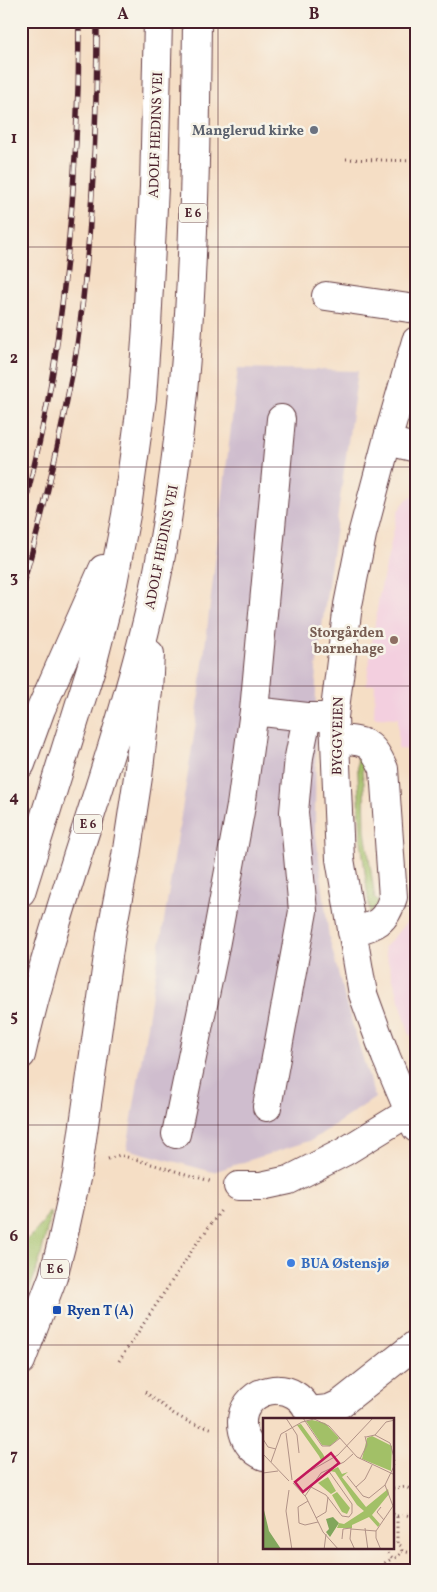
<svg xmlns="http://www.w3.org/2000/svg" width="437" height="1592" font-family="Vollkorn,serif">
  <rect width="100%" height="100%" fill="#f7f3e8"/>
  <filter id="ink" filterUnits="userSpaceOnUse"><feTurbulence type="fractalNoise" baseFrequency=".02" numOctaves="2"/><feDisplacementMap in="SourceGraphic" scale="10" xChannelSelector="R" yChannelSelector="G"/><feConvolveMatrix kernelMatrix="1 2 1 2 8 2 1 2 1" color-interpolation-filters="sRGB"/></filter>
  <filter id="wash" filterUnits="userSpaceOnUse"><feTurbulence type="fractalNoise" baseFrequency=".0096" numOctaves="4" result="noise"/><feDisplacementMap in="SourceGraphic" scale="20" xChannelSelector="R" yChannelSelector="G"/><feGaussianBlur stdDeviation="1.12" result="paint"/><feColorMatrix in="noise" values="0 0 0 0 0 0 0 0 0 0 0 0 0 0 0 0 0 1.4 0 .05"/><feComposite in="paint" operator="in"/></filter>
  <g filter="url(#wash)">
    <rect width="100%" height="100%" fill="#f5dec5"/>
    <!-- built -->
    <path fill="#f3cfdf" d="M416 494V750L398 749V718L374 717 375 684 366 685 379 596 398 511 407 499Z
      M416 810V1034L410 1036 384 948 413 915Z"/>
    <!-- industrial -->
    <path fill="#cfbdce" d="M238 368 358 371 316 669 315 827 329 937 346 1003 375 1098 312 1140 213 1172 127 1149 196 723Z"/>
    <!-- green -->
    <path fill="#a2c067" stroke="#767049" d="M357 754 368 763 362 771 363 779 364 782 365 830 375 899 379 902 370 914 361 840Z
      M49 1212 51 1213 40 1259 27 1298 21 1293V1244C33 1235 42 1226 49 1212Z"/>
  </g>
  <g filter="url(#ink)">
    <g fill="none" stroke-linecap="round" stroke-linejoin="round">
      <!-- minor casing -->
      <g stroke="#643c42" stroke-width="30">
        <path id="minor" d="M326 296 416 309
          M416 341 387 441 362 535 348 605 334 717 340 859 363 994 386 1057 416 1128
          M281 419 254 711 307 717
          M387 441 416 448
          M335 739C365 741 371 740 384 769L393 897C386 922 376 926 352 932
          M267 1107 303 911 294 812 299 757 307 717H334
          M176 1134 214 952 241 806 254 711
          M238 1186H261L289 1180 344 1152 409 1112
          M309 1411 329 1409 340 1404 416 1344
          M264 1456C253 1451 246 1443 243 1431 233 1387 301 1371 311 1420"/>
      </g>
      <!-- highway casing -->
      <g stroke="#643c42" stroke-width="30">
        <path id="highway" d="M21 764 41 709 103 569
          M21 892 92 665 113 583 126 515 142 398 147 326 154 187 158 21
          M21 1055C56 898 120 749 154 591 193 404 195 212 197 21
          M21 1361 53 1277 62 1242 77 1174 111 935 126 856 138 777 148 691 150 654"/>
      </g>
      <!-- path -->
      <path stroke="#643c42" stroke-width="3" stroke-dasharray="1 4" stroke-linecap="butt" d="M346 159 416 161
        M108 1159 120 1155 210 1181
        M119 1361 197 1243 222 1209
        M145 1392 174 1414 191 1423 214 1429
        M393 1488 406 1487 416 1492
        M397 1516 406 1515 416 1517
        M387 1548 389 1555 393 1558 398 1557 402 1551 401 1546 397 1543V1516L393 1514
        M402 1551 416 1554
        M21 1562 23 1571
        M372 1571 393 1558"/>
      <!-- minor -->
      <use href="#minor" stroke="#fff" stroke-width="28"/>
      <!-- highway -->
      <use href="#highway" stroke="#fff" stroke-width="28"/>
      <!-- rail casing -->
      <g stroke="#4a1f2b" stroke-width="5.5">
        <path id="rail" d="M21 521C34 467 47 413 55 358 71 247 79 133 79 21
          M21 590C39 531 53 470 65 410 69 389 74 367 77 346 92 239 97 130 97 21"/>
      </g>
      <!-- rail -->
      <use href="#rail" stroke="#f7f3e8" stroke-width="4" stroke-dasharray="11" stroke-linecap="butt"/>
    </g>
  </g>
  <!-- grid -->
  <path fill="none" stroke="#4a1f2b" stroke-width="1" stroke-opacity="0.55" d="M218 21V1571M21 247H416M21 467H416M21 686H416M21 906H416M21 1125H416M21 1345H416"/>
  <!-- markers -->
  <circle fill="#6b7280" stroke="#f7f3e8" stroke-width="2" cx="314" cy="130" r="5"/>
  <circle fill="#8d6e63" stroke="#f7f3e8" stroke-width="2" cx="394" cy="640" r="5"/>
  <circle fill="#3f7fe0" stroke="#f7f3e8" stroke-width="2" cx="291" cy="1263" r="5"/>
  <rect fill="#1a4fb4" stroke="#f7f3e8" stroke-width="2" x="52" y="1305" width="10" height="10" rx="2.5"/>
  <g text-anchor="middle" stroke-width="5" stroke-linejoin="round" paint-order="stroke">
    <!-- shield labels -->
    <g fill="#f7f3e8" stroke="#7e5f64" stroke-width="1">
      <rect x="179" y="203.5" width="28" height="19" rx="4"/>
      <rect x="74" y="814.5" width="28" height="19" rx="4"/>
      <rect x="41" y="1259.5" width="28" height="19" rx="4"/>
    </g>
    <g font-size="12" font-weight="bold" fill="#4a1f2b">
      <text x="193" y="217">E 6</text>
      <text x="88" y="828">E 6</text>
      <text x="55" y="1273">E 6</text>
    </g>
    <!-- worship labels -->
    <g font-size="14" font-weight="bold" fill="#5b616d" stroke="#f7f3e8" text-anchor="end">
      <text x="304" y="135">Manglerud kirke</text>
    </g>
    <!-- street labels -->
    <g font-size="14" fill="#4a1f2b" stroke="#f7f3e8">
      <text transform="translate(155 135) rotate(-88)" y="5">ADOLF HEDINS VEI</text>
      <text transform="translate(161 547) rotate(-79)" y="5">ADOLF HEDINS VEI</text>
      <text transform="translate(337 736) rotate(-89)" y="5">BYGGVEIEN</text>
    </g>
    <!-- education labels -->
    <g font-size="14" font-weight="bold" fill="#785e54" stroke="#f7f3e8" text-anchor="end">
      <text x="384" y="637">Storgården<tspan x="384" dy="16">barnehage</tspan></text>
    </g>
    <!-- shop labels -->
    <g font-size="14" font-weight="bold" fill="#366cbe" stroke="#f7f3e8" text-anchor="start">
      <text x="301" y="1268">BUA Østensjø</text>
    </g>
    <!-- transit labels -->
    <g font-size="14" font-weight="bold" fill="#164399" stroke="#f7f3e8" text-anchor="start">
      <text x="67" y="1315">Ryen T (A)</text>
    </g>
  </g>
  <!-- overview -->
  <g transform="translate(263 1418)">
    <rect width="131" height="131" fill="#f5dec5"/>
    <path d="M49 2 62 5 76 20 67 28 59 27 43 3ZM38 6 60 36 62 40 58 42 56 38 34 7ZM109 18 129 28 128 53 99 41 104 20ZM75 49 79 56 85 54 79 59 103 89 125 71 126 76 109 97 117 106 115 109 106 99 89 107V110H74L76 105 81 106 101 93 94 87 72 54 67 53ZM65 59 73 73 68 76 55 65ZM74 74 87 90 84 96 79 94 69 77Z" fill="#a2c067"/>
    <path d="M0 88 6 113 18 131H0ZM70 99 76 105 67 119 63 114 66 111 63 101Z" fill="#81a65c"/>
    <path fill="none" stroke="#b19287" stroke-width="1" d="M23 0 34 17 36 35M40 0 59 28H67L77 20M23 15 29 62M112 17 123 4 132 2M103 19 112 17 127 25 132 43M0 21 5 29 13 31M0 36 26 63M97 41 104 27 102 18M8 44 18 16 39 4 51 1 66 8 94 39 132 57M65 52 89 86V95L86 99M0 55 15 53M40 57 75 37 110 0M84 58 100 78 106 80 122 67 132 46M30 65 43 79 60 114 76 132M48 69 63 77 79 98 86 99M93 69 102 61 109 47M26 72 23 93 29 132M42 78 58 55 81 44 90 36M45 83 35 89 36 105 42 107 55 104M118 89 114 94 121 102M53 100 63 94 65 79M102 110 105 132M88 111 113 113M79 121 80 111 88 110 87 121 92 132M61 132 63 116M118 132 113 120V113L130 88 122 67"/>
    <path fill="#c2185b" fill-opacity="0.15" stroke="#c2185b" stroke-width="2.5" d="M68 35 76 45 40 74 32 64Z"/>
    <rect width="131" height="131" fill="none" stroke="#4a1f2b" stroke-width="2.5"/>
  </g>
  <!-- margin -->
  <rect width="437" height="1592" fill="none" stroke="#f7f3e8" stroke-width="55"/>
  <rect x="28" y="28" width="382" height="1536" fill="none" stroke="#4a1f2b" stroke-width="2"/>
  <g font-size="16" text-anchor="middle" font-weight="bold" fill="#4a1f2b">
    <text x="123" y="19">A</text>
    <text x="314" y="19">B</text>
    <text x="14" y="143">1</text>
    <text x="14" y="363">2</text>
    <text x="14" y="582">3</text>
    <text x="14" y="802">4</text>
    <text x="14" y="1021">5</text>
    <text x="14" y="1241">6</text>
    <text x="14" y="1460">7</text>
  </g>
</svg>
